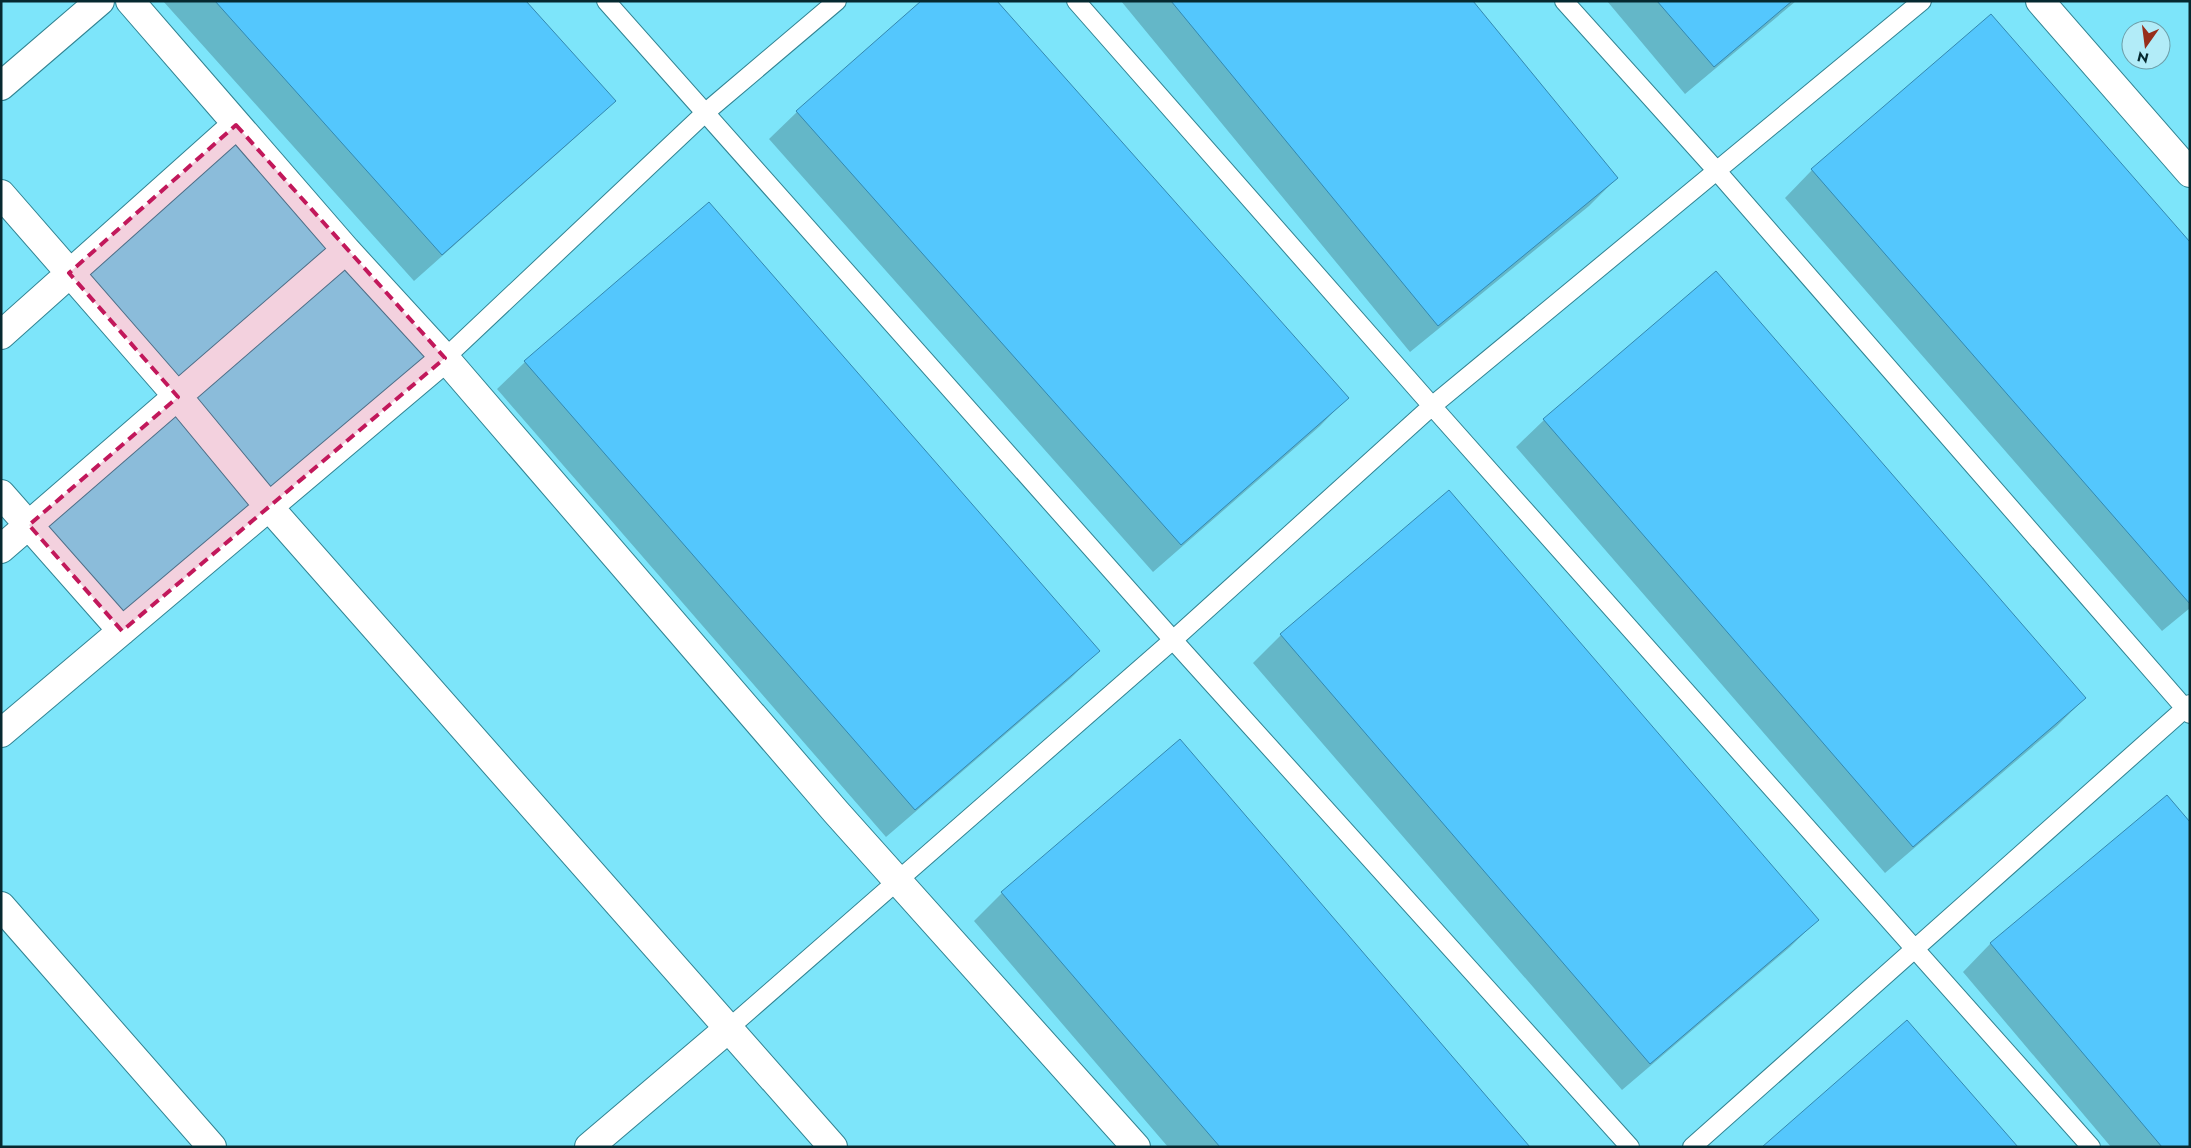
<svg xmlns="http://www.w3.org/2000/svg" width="2191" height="1148" font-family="Jost,sans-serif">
  <rect width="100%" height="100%" fill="#7de5fa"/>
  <!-- shadow -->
  <path fill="#0003" d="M163 1H524L614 101 586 128 414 281Z
    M923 1 1347 398 1320 426 1153 572 769 139 797 112Z
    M1121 1H1471L1617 178 1589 206 1410 352Z
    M1607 1H1796L1685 94Z
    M1812 170 2190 244V608L2162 631 1785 198Z
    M525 362 1098 651 1071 678 886 837 497 389Z
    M1544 420 2085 698 2057 726 1885 873 1516 447Z
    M1449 492 1817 920 1790 947 1622 1090 1253 663 1281 635Z
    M1180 741 1528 1147H1168L974 921 1002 893Z
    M2167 797 2190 1147H2111L1963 972 1990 944Z"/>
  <!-- building -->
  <path fill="#54c7fd" stroke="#3389b1" d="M215 1H526L616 101 442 255Z
    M921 1H997L1349 398 1181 545 796 111Z
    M1171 1H1473L1618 178 1438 326Z
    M1657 1H1792L1714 67Z
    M1991 14 2190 242V604L1811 169Z
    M709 202 1100 651 915 810 524 361Z
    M1716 271 2086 698 1913 847 1543 419Z
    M1449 490 1819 920 1650 1064 1280 634Z
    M1180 739 1530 1147H1220L1001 892Z
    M2167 795 2190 822V1147H2162L1990 943Z
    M1907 1020 2018 1147H1762Z"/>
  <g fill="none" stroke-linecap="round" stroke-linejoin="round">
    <!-- service casing -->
    <g stroke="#318392" stroke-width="20">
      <path id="service" d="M606 1 1173 640 1630 1147
        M1076 1 1432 406 2091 1147
        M1564 1 1716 170 2190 714
        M445 358 706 112 837 1
        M729 1028 1173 640 1432 406 1922 1
        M1692 1147 2190 704"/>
    </g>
    <!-- minor casing -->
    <g stroke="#318392" stroke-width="30">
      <path id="minor" d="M130 1 346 250 445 358 836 812 1136 1147
        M2040 1 2190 173
        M1 86 100 1
        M1 194 178 397 269 507 833 1147
        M1 335 236 125
        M1 494 122 631
        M1 549 346 250
        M1 733 445 358
        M1 906 212 1147
        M589 1147 729 1028"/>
    </g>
    <!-- service -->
    <use href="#service" stroke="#fff" stroke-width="18"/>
    <!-- minor -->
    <use href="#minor" stroke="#fff" stroke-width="28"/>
  </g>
  <!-- marked area -->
  <path fill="#c2185b" fill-opacity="0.2" stroke="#c2185b" stroke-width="4" stroke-dasharray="10 6" stroke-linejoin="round" d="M236 125 445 358 122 631 29 525 178 397 69 273Z"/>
  <!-- border -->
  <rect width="2191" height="1148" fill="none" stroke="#062930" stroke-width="5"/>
  <!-- north arrow -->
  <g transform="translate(2146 45) rotate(194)"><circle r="24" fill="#b2ecf8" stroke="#6d9ea8"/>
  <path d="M0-4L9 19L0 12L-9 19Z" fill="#972e1b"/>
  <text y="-8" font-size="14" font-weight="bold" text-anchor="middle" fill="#062930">N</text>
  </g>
</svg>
